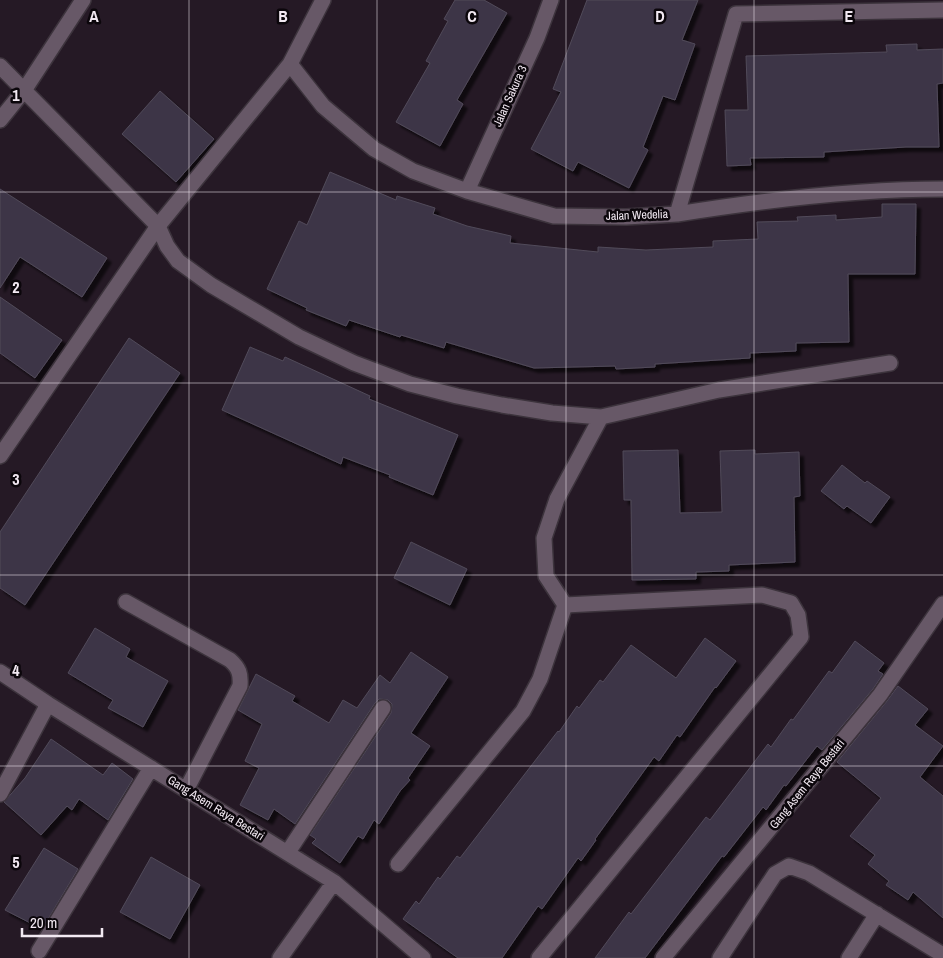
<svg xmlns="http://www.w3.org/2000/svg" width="943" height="958" font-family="'Archivo Narrow',sans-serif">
  <defs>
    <filter id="shadow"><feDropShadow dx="4.5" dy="4.5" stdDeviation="1" flood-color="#0009"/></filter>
  </defs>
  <rect width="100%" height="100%" fill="#251925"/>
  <!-- building -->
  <path fill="#3d3646" stroke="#514a5a" filter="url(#shadow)" d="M455 0H484L507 13 457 100 463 104 440 146 396 122 430 63 426 61 448 21 444 19Z
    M587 0H698L682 40 695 44 675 100 663 96 643 147 648 150 629 188 578 162 573 171 531 149 561 92 553 89Z
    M917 44V50L943 49V83L937 84 939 147H906L824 152V157L750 158 751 165 727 166 725 110H748L746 56 887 52 886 45Z
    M160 91 214 139 176 182 122 134Z
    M330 172 396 200 397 196 435 208 433 214 467 226 511 236 510 243 598 252V247L646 250 713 247V241L758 239 757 222 798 221 797 217 836 215V220L882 217V204H916L915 274H848L849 342 796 343V351L750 353V358L655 364V367L616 369 615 366 534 368 446 342 444 348 401 335 400 337 349 320 346 326 306 310 307 308 267 289 299 221 307 225Z
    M0 189 107 258 82 297 20 257 0 288Z
    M0 297 62 340 35 378 0 353Z
    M129 338 180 373 25 605 0 588V532Z
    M250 347 283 361 285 357 370 396 369 399 458 435 433 495 389 477 390 475 343 457 341 464 222 410Z
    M678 450 680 513 722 512 720 451 755 450V454L799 452 800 496 794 497 795 562 729 565V571L696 572V579L632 580 631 500H624L623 451Z
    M842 465 865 483 867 481 890 497 871 523 847 506 844 509 821 491Z
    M411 542 467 569 450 605 394 578Z
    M95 628 130 649 126 657 168 681 143 727 108 708 113 700 68 673Z
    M705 638 736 661 716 688 715 687 680 737 677 735 659 761 654 757 595 839 596 840 581 861 578 858 542 909 538 906 502 958H458L403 919 416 901 419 904 438 877 440 879 457 856 460 858 558 731 559 732 577 706 579 708 600 680 603 682 631 645 676 678Z
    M855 641 884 663 878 671 883 674 873 689 822 750 817 746 786 786 784 785 766 810 763 807 724 857 722 856 645 958H595L629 912 631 914 706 817 710 820 768 744 771 747 791 719 793 720 829 671 832 673Z
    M411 652 448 677 411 733 430 746 408 778 410 780 400 791 379 824 374 820 363 839 358 836 340 863 312 843 316 839 310 835 391 713 392 704 388 700 379 699 375 703 295 824 274 809 268 820 240 805 259 768 245 761 262 724 238 710 256 674 295 696 292 701 329 723 343 700 357 708 380 675 390 683Z
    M898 686 928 709 915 725 943 746 920 777 943 796V918L913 892 908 900 886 885 889 881 868 864 875 855 850 836 881 798 837 762 887 701Z
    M51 739 103 775 112 763 133 779 108 820 79 799 72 810 67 806 41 835 4 802 25 778Z
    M44 848 78 869 42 929 5 910Z
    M151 857 200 885 170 939 120 912Z"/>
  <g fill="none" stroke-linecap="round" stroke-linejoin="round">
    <!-- minor casing -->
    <g stroke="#3c333c" stroke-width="18">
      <path id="minor" d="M290 64 323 106 374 149 413 171 467 191 554 216 626 217 677 214 736 14 943 10
        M0 66 158 226 167 246 178 261 211 285 299 337 354 363 410 384 457 396 502 405 552 413 601 417 719 390 890 363
        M0 120 25 89 83 0
        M467 191 537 38 551 0
        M677 214C765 200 854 189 943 189
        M0 456 158 226 290 64 323 0
        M126 602 230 660C239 668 241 674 240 686L186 790
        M565 605 546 576 544 538 557 499 601 417
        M0 672 48 704 334 882 423 958
        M0 794 48 704
        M288 852 383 708
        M398 864 523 711 540 679 565 605 762 595 791 603 798 615 801 637 539 958
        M39 951 151 768
        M280 958 334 882
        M663 958 880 695 943 604
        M720 958 775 874 789 866 809 873 943 955
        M849 958 877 914"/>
    </g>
    <!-- minor -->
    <use href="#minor" stroke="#675867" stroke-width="15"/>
  </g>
  <!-- grid -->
  <path fill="none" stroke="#f2e9f2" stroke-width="1" stroke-opacity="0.55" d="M189 0V958M377 0V958M566 0V958M754 0V958M0 192H943M0 383H943M0 575H943M0 766H943"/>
  <g text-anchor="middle" stroke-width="5" stroke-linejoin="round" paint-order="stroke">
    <!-- street labels -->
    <g font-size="12" fill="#f2e9f2" stroke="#0b060b">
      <text transform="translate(510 96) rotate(-66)" y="4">Jalan Sakura 3</text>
      <text transform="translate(637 215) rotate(-2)" y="4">Jalan Wedelia</text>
      <text transform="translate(807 784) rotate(-51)" y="4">Gang Asem Raya Bestari</text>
      <text transform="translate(216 808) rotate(32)" y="4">Gang Asem Raya Bestari</text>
    </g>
  </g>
  <g font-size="16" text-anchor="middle" font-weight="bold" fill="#f2e9f2" stroke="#0b060b" stroke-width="5" stroke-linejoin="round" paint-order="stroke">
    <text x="94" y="22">A</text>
    <text x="283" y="22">B</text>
    <text x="472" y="22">C</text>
    <text x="660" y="22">D</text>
    <text x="849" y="22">E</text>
    <text x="16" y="101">1</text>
    <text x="16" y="293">2</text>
    <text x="16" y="485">3</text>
    <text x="16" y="676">4</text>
    <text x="16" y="868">5</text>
  </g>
  <!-- scale -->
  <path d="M22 928v8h80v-8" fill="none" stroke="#f2e9f2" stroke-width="2.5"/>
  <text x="30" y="928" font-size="15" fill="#f2e9f2" stroke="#0b060b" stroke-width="4" paint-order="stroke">20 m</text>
</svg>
